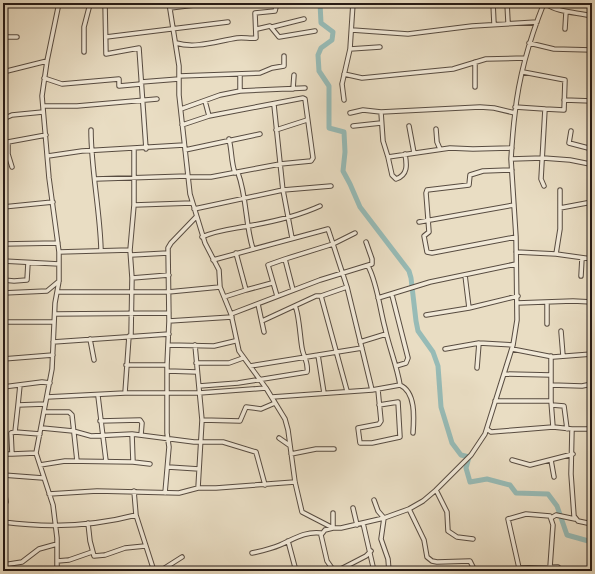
<svg xmlns="http://www.w3.org/2000/svg" width="595" height="574" font-family="'IM FELL DW Pica',serif">
  <rect width="100%" height="100%" fill="#e9ddc3"/>
  <filter id="stains"><feTurbulence type="fractalNoise" baseFrequency=".005" numOctaves="4"/><feColorMatrix values="0 0 0 0 .2 0 0 0 0 .09 0 0 0 0 .02 0 0 0 .5 -.17"/></filter>
  <radialGradient id="worn" r=".72"><stop offset=".6" stop-color="#630" stop-opacity="0"/><stop offset="1" stop-color="#630" stop-opacity=".3"/></radialGradient>
  <g fill="none" stroke-linecap="round" stroke-linejoin="round">
    <!-- river -->
    <path stroke="#97bbb6" stroke-width="5" d="M320 3 321 23 333 32 332 40 321 48 318 55 319 71 329 86V128L344 132 345 152 343 171 350 184 360 207 409 271 411 278 416 321 418 331 433 352 438 366 441 407 452 443 461 455 469 457 466 468 470 482 487 479 510 485 516 493 548 494 557 506 567 535 592 542"/>
    <!-- minor casing -->
    <g stroke="#584c41" stroke-width="5.5">
      <path id="minor" d="M83 3H109
        M105 3 106 54 139 48 146 149
        M169 3 179 66V95L190 194 205 243 219 270 220 287
        M493 3 494 24
        M507 3 508 22
        M545 3C558 13 577 12 592 16
        M170 8 203 4
        M272 27 304 19
        M257 29 270 26 279 37 315 31
        M565 29 566 12
        M352 30 408 34 472 26 537 22
        M3 37H17
        M106 37 228 22
        M176 43C196 49 217 41 237 38 244 37 250 39 256 38L255 13 275 11 277 3
        M529 43 554 49 592 50
        M350 49 380 47
        M84 52V27L90 4
        M3 72 47 61
        M523 72 565 80 564 110 545 109
        M344 74 362 78 453 69 486 59 525 58
        M179 76 260 73 272 68 284 66V56
        M44 78 62 84 119 79V86L141 84
        M141 82 179 79
        M475 87V62
        M293 89 294 75
        M240 91V75
        M344 100 342 84 350 49 353 3
        M564 100 592 101
        M205 101 209 116
        M274 105 283 191
        M43 106H77L157 99
        M515 107 545 109 541 179 544 186
        M181 109 220 95 240 91 305 88
        M350 113 363 110 381 112
        M3 119 12 115 43 112
        M182 125 209 116 303 98 305 99 313 158 311 161 280 164 211 177H188
        M353 126 381 123
        M409 126 414 153
        M436 129 437 142 440 149
        M91 130C91 170 100 210 101 250
        M276 130 307 120
        M571 131 569 143 592 149
        M229 139C232 151 231 162 235 173
        M512 148 473 149 450 148 388 157 383 141 381 112 480 107 494 108 515 113
        M185 150 260 134
        M48 156 82 151 184 145
        M388 157 392 175 396 179C408 175 407 165 405 154
        M511 159 543 158 570 160 590 164 592 159
        M12 167 8 154V142L46 135
        M512 170 483 171 470 175 469 185 427 190 426 193C427 207 428 219 429 232L424 236 427 252 432 253 516 237
        M238 173C247 197 245 224 253 249
        M95 179 188 176
        M283 190 292 238
        M134 205 192 203
        M3 207 53 202
        M560 208 592 202
        M194 209 283 190 331 186
        M419 222 514 205
        M355 233 333 244 347 287 372 390
        M202 237C217 230 232 229 248 226 272 222 298 216 320 206
        M3 244 58 243
        M59 252 130 250
        M516 252 556 254 592 259
        M556 254 560 229V190
        M131 255 168 253
        M213 260 328 229 333 244 285 259 293 290
        M3 261 59 264
        M368 266C377 282 380 310 385 328 389 347 397 366 400 385
        M465 275 469 308
        M581 276 582 258
        M132 278 169 275
        M3 280 14 281 27 280 28 263
        M246 290 272 283
        M57 292H168L220 287 231 314 239 351 266 388 285 419 288 430 295 482 302 512 333 528H341L384 518 409 509 423 501 436 490 471 455 485 434 513 345 517 320 516 237 511 159C512 143 513 128 515 113 519 75 530 38 544 3
        M3 293 47 291 59 281
        M392 295 408 358 406 363 396 366
        M277 296 268 265 285 259
        M321 296 347 391
        M224 297 246 290 236 253
        M378 298 430 282 516 264
        M547 302V324
        M517 303 573 301 592 302
        M258 304 264 332
        M55 314 169 313
        M231 314 320 280 372 264V259L366 242
        M426 315 469 308 518 296
        M169 321 232 317
        M262 321 316 296H321L347 287
        M3 322H54
        M561 331 563 356
        M131 336 132 278 130 250 134 205V149
        M90 339 94 360
        M53 342 169 334
        M360 342 386 334
        M168 345 214 346 235 341
        M195 345 202 420 198 488
        M445 349 479 343 513 345
        M512 349 553 357 592 354
        M318 355 324 393
        M551 356V401L553 427
        M3 359 53 355
        M196 363H229L243 358
        M126 365H167
        M250 366 362 348
        M3 367 5 387
        M477 368 479 343
        M168 371 197 372
        M504 374 551 375
        M20 385 18 405 45 404
        M551 385 582 386 592 384
        M199 386 238 383 307 372C309 363 303 356 302 348 300 337 299 313 295 306
        M3 387 42 382 50 383
        M378 390 381 421 379 424 358 428 360 443H372L400 437 398 402 379 405
        M125 393 129 336
        M98 396 106 461
        M47 397 125 393H199L266 388
        M272 397 372 390 400 385C416 392 414 418 413 433
        M495 401H551
        M552 405 564 406 567 429
        M44 412H69L72 415 77 461
        M202 420 240 421 246 407 261 409 275 403
        M100 421 140 420 142 423 141 435
        M42 428 73 431 91 436 132 434 194 442H223L256 452 265 485
        M487 429 491 432 553 427 572 429
        M592 429H572L571 474 574 516 578 521 592 524
        M15 432 40 434
        M279 438 289 445
        M3 454H12L11 433 15 432 18 405
        M12 454 36 453
        M291 454 316 449H334
        M512 460 530 465 573 454
        M551 460 554 477
        M133 462 150 464
        M40 465 65 461 133 462 132 434
        M168 467 199 469
        M3 475 43 478
        M3 482 6 502 3 506
        M436 490 447 512 448 531 457 537 473 539
        M134 491 136 515 154 571
        M165 493 169 447 167 433V365L169 321 168 248 171 243 196 217
        M49 494 97 491 179 493 198 488H216L295 482
        M374 500 378 511 384 518 381 539 388 559 389 571
        M353 508 357 525
        M409 509 424 540 427 557 432 561 437 562 470 561 475 571
        M333 513V528L325 530 321 535 327 561 334 571
        M551 518 556 515 575 519
        M3 522C49 528 91 527 136 515
        M88 523 90 541 94 556 105 555 125 548 145 546
        M363 523 374 571
        M288 541 296 571
        M252 553C261 551 271 549 280 545 294 539 305 531 321 533
        M57 561 69 560 92 552
        M3 565 22 562 39 549 57 544
        M550 567 553 525 550 516 526 514 508 519 519 568 558 567 562 571
        M57 571V538L53 505 36 453 52 369 55 303 59 281V252L49 178 42 96 47 61 59 3
        M160 571 182 557
        M337 571 366 556 371 551"/>
    </g>
    <!-- minor -->
    <use href="#minor" stroke="#f1e9d8" stroke-width="3.5"/>
  </g>
  <!-- margin -->
  <rect width="595" height="574" fill="none" stroke="#e9ddc3" stroke-width="16"/>
  <rect x="4" y="4" width="587" height="566" fill="none" stroke="#271b16" stroke-width="2"/>
  <rect x="8" y="8" width="579" height="558" fill="none" stroke="#271b16"/>
  <rect width="100%" height="100%" filter="url(#stains)"/>
  <rect width="100%" height="100%" fill="url(#worn)"/>
</svg>
